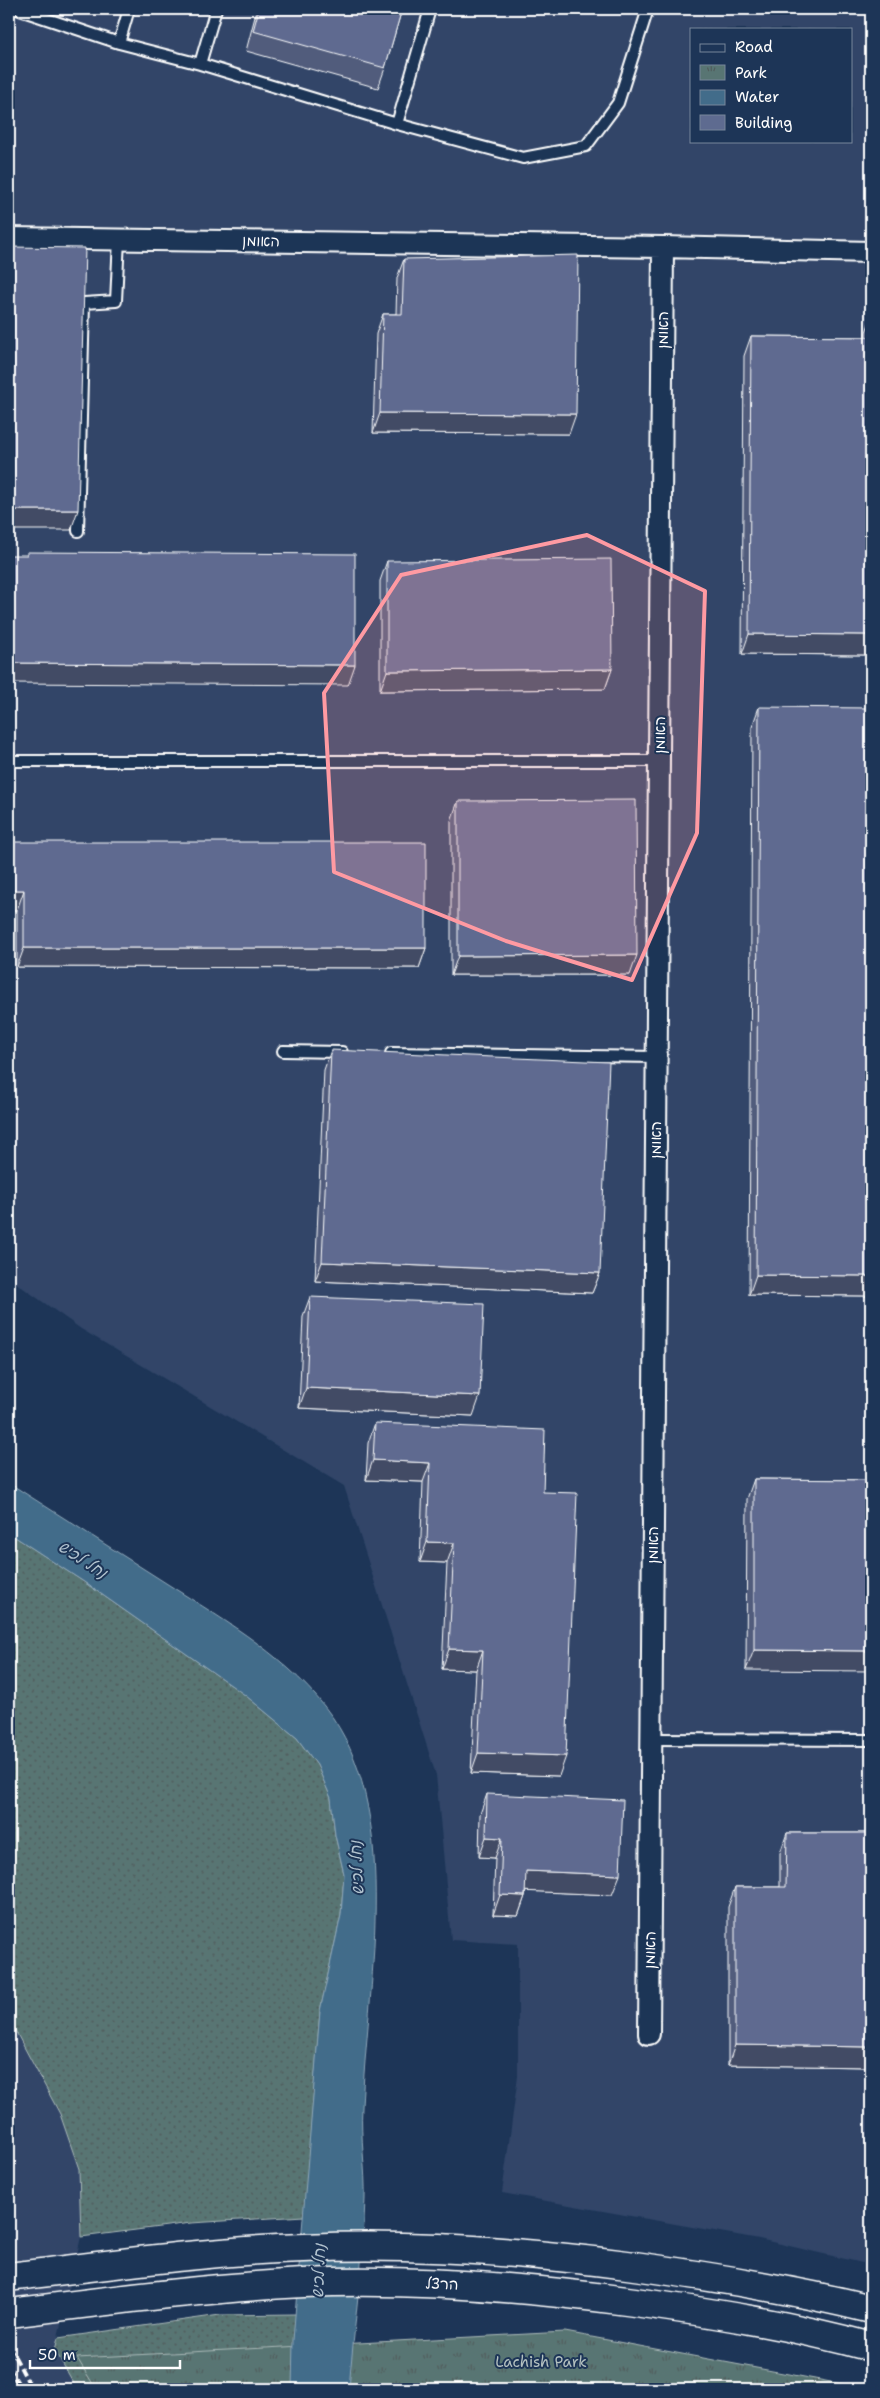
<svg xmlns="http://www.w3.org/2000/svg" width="880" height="2398" font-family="'Shantell Sans','Playpen Sans Hebrew',sans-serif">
  <defs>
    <pattern id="grass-dots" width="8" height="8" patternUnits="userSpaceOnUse" patternTransform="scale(1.25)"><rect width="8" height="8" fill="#587573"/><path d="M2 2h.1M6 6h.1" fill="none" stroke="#515e5e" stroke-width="1.8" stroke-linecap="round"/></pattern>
    <pattern id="park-tufts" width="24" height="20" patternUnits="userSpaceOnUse" patternTransform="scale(1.25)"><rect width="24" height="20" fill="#587573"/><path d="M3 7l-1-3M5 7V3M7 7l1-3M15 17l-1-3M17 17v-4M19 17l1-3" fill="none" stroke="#515e5e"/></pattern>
  </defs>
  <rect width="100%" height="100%" fill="#1d3557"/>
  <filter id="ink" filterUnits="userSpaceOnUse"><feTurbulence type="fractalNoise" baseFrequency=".02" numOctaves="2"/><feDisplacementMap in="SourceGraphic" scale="10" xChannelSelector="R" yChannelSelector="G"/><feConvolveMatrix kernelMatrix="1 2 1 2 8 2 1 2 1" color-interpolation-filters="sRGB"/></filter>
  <g filter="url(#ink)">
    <!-- built -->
    <path fill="#304568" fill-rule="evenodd" d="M9 9H871V2265L759 2239 502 2193 518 2076V1944L451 1940 436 1775 344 1486 81 1329 9 1278ZM691 29H851V141H691Z
      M9 2019 60 2114 79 2170 81 2237 55 2350 77 2389H9Z"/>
    <!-- grass -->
    <path fill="url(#grass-dots)" stroke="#acbab9" d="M9 1533 84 1582 245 1695 297 1738 317 1765 331 1798 335 1835 344 1874 341 1915 320 2011 304 2216 191 2223 81 2237 79 2169 60 2114 9 2019Z
      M296 2314 292 2389H77L55 2350 58 2338 220 2315Z"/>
    <!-- park -->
    <path fill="url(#park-tufts)" stroke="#acbab9" d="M565 2332 868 2389H96L77 2358Z"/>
    <!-- water -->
    <path fill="#426c8a" stroke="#8ea7b9" d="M9 1483C62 1517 116 1551 169 1585 227 1622 293 1660 333 1718 402 1819 367 1991 362 2107 360 2138 366 2169 365 2199 363 2263 354 2326 349 2389H292L293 2340 320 2011 341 1915 344 1874 335 1835 331 1798 317 1765 297 1738 245 1695 84 1582 9 1533Z"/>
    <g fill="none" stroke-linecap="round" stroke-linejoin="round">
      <!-- lane casing -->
      <g stroke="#fff" stroke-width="14">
        <path id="lane" d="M20 10 119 43 200 64 397 124 523 158 586 146 618 103 648 9
          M119 43 129 9
          M200 64 216 9
          M397 124 430 9
          M78 531 84 303 116 301 119 239
          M9 761H659
          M283 1051 342 1052
          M391 1053 657 1057
          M651 1739 871 1740"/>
      </g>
      <!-- street casing -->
      <g stroke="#fff" stroke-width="24">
        <path id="street" d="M9 238 663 247 871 252
          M649 2034 663 247"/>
      </g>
      <!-- secondary casing -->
      <g stroke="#fff" stroke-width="31">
        <path id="secondary" d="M9 2277C107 2265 205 2251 304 2248 412 2243 519 2251 627 2265 709 2276 791 2289 871 2309
          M9 2313C107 2301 205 2288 304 2283 412 2278 520 2287 627 2301 709 2312 791 2325 871 2347"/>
      </g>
      <!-- lane -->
      <use href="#lane" stroke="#1d3557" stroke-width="10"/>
      <!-- street -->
      <use href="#street" stroke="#1d3557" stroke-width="20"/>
      <!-- secondary -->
      <use href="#secondary" stroke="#1d3557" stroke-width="28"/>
      <!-- rail -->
      <path stroke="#fff" stroke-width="4" stroke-dasharray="8 4" stroke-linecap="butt" d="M9 2346 32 2389
        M9 2367 21 2389"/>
    </g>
    <!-- wall -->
    <path fill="#515c7c" stroke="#fff" d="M257 9H402L385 68 378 88 246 51Z
      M404 259 569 434 373 433 376 334 383 314H396L397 278Z
      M871 318V655L742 654 744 356 751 336 866 337V332Z
      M387 561 612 669 605 689 380 691V581Z
      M759 707 871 1296 749 1295 752 727Z
      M458 801 630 975H451V821Z
      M9 842 426 948 419 968 17 967V910H9Z
      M331 1050 600 1273 592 1293 315 1281 324 1070Z
      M310 1297 473 1416 299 1408 303 1316Z
      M375 1423 543 1492 559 1776 471 1773 476 1670 442 1669 447 1563 420 1562 423 1482 366 1480 368 1443Z
      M754 1479 871 1480 746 1670 747 1499Z
      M487 1794 612 1895 526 1891 525 1896 518 1916 493 1915 495 1858 479 1857 480 1814Z
      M787 1833H871V2067L728 2065V1907L735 1887H780V1853Z"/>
    <!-- shaded-wall -->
    <path fill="#424b65" stroke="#fff" d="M380 413 576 414 569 434 373 433Z
      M9 510H78L71 530H9Z
      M749 634 871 635V655L742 654Z
      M9 663 355 665 348 685 9 683Z
      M612 669 605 689 380 691 387 671Z
      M9 890H24L17 910H9Z
      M24 948H426L419 968 17 967Z
      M637 955 630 975H451L458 956Z
      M322 1262 600 1273 592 1293 315 1281Z
      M756 1275 871 1276V1296L749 1295Z
      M306 1388 480 1396 473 1416 299 1408Z
      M373 1460 430 1463 423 1482 366 1480Z
      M427 1542 454 1543 447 1563 420 1562Z
      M449 1649 483 1650 476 1670 442 1669Z
      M754 1650 871 1651V1671L746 1670Z
      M478 1753 566 1756 559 1776 471 1773Z
      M486 1837 502 1838 495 1858 479 1857Z
      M526 1871 620 1875 612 1895 519 1891Z
      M500 1895 525 1896 518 1916 493 1915Z
      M735 2045 871 2047V2067L728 2065Z"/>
    <!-- building -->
    <path fill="#5e6b90" stroke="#fff" d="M259 9H402L385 68 253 31Z
      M9 247 85 248 78 510H9Z
      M578 255 576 414 380 413 383 314H402L404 259Z
      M751 336 871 337V635L749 634Z
      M27 552 355 554V665L9 663V555H27Z
      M611 559 612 669 387 671V561Z
      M759 707 871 708V1276L756 1275Z
      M636 800 637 955 458 956V801Z
      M9 842H426V948H24V890H9Z
      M331 1050 609 1062 600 1273 322 1262Z
      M310 1297 484 1304 480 1396 306 1388Z
      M375 1423 545 1430 543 1492 577 1493 566 1756 478 1753 483 1650 449 1649 454 1543 427 1542 430 1463 373 1460Z
      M754 1479 871 1480V1651L754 1650Z
      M487 1794 623 1800 620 1875 526 1871 525 1896 500 1895 502 1838 486 1837Z
      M787 1833H871V2047L735 2045V1887H786Z"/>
  </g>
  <!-- marked area -->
  <path fill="#ff9aa2" fill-opacity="0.2" stroke="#ff9aa2" stroke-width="4" stroke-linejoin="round" d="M587 535 705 591 697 833 632 980 506 941 334 872 324 693 401 575Z"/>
  <g text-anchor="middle" stroke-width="4" stroke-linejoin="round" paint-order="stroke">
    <!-- street labels -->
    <g font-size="15" fill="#fff" stroke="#1d3557">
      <text transform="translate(261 241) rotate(1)" y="5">האומן</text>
      <text transform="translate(663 330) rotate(-90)" y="5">האומן</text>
      <text transform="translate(660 735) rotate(-90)" y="5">האומן</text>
      <text transform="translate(656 1140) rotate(-90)" y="5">האומן</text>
      <text transform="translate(653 1545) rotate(-90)" y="5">האומן</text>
      <text transform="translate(650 1950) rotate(-89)" y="5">האומן</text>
      <text transform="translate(442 2284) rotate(2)" y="5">הרצל</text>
    </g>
    <!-- park labels -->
    <g font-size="15" fill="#b4c1c0" stroke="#1d3557">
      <text x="541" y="2367">Lachish Park</text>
    </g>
    <!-- water labels -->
    <g font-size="16" font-style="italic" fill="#b3c4d0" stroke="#1d3557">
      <text transform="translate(83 1559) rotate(33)" y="6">נחל לכיש</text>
      <text transform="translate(356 1868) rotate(-93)" y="6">נחל לכיש</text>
      <text transform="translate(318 2271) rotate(-88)" y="6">נחל לכיש</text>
    </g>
  </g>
  <!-- margin -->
  <rect width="880" height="2398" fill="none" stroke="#1d3557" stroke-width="30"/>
  <rect x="15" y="15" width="850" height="2368" fill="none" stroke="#fff" stroke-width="2" filter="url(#ink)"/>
  <!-- legend -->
  <rect x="690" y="28" width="162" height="115" fill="#1d3557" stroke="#77869a"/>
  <rect x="700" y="44" width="25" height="8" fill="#1d3557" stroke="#77869a"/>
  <text x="735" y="52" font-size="15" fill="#ffffff">Road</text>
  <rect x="700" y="65" width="25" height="15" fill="url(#park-tufts)" stroke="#77869a"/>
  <text x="735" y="78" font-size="15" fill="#ffffff">Park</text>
  <rect x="700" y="90" width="25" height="15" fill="#426c8a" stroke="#77869a"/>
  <text x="735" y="102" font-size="15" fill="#ffffff">Water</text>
  <rect x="700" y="115" width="25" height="15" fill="#5e6b90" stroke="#77869a"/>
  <text x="735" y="128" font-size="15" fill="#ffffff">Building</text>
  <!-- scale -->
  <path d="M30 2360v8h150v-8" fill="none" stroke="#ffffff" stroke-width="2.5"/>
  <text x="38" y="2360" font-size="15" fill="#ffffff" stroke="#1d3557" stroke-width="4" paint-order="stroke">50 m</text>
</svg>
